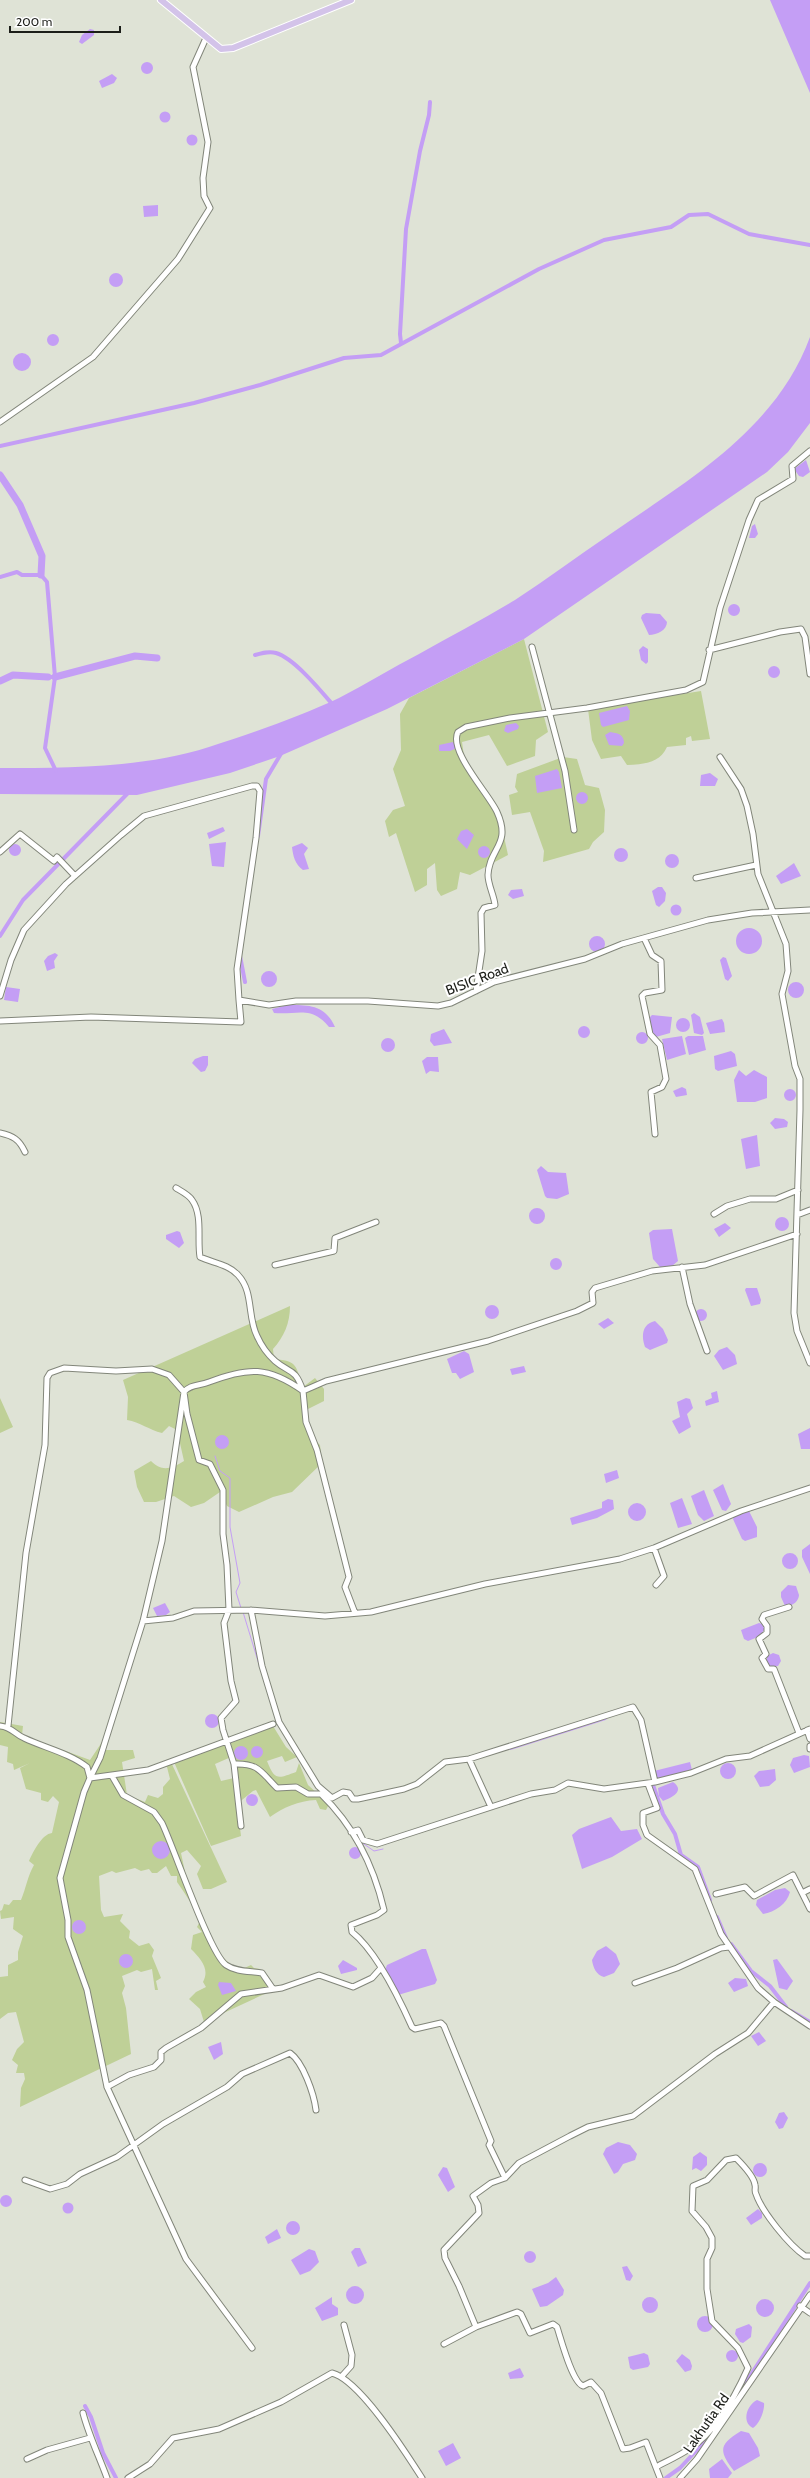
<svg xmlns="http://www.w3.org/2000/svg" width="810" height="2478" font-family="Cabin,sans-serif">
  <rect width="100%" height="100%" fill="#dfe3d6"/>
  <!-- green -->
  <path fill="#bfd097" d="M524 639 548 732 536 740 535 756 507 766 489 735 462 742 466 770 488 796 501 823 508 855 470 875 460 872 457 889 441 896 437 890 435 863 427 869V885L415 892 396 833 389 837 385 821 393 810 405 806 393 769 401 750 400 714 409 698Z
    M701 691 710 739 692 741 691 736 686 738V745L667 747C659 764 643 764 627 765L621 756 601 759 592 740 588 709Z
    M563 757 577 759 585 785 599 788 605 810 604 832 593 842 589 849 543 862 544 851 530 812 512 815 509 795 518 792 515 787 517 774Z
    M290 1306C290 1323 284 1337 273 1349L274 1359C299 1361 295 1366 303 1387L315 1378 324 1389V1401L304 1411 310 1435 320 1445 322 1463 292 1492 273 1497 239 1512 227 1506 220 1492 204 1503 191 1507 174 1496 156 1502H144L137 1487 134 1471 151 1461C162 1472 171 1469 184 1461L177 1430 169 1426 162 1433C149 1430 140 1422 127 1420L128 1397 123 1380Z
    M0 1398 13 1427 0 1433Z
    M0 1722 23 1726 22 1735 90 1760 104 1739V1750H133L135 1758 122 1762 127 1795 145 1802 148 1795 158 1798 163 1794V1787L170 1779 167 1767 157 1766 170 1760 227 1882 211 1889H203L197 1874 201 1866 187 1850 181 1853 189 1891 200 1917C192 1905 185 1893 177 1882V1876H171L166 1866 157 1873H152L149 1869 141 1871 135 1868 116 1873 112 1871 99 1876 101 1910 104 1917 123 1914 120 1921 130 1931 129 1938 139 1946 149 1943 154 1950 152 1956 161 1978 156 1981 158 1990H155L152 1969 141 1972 137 1970 122 1976 125 1986 122 1993 126 2008 131 2054 20 2107 21 2088 25 2079 24 2073H16L18 2065 12 2060 17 2049 24 2042 16 2012 8 2013 0 2019V1977L8 1976V1965L18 1960V1952L23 1936 13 1929 14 1917 1 1919 0 1911 2 1910 4 1904 9 1905 13 1900H21C26 1888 28 1875 34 1865L29 1861C33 1852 42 1834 52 1833L59 1802 53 1796 48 1802 41 1800V1793L26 1789 20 1768 30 1763 14 1770 13 1764 7 1762 8 1747 0 1745Z
    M273 1726 286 1747 297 1757 285 1762 282 1756 267 1761C275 1782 279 1778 296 1772L299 1763 308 1785 329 1804 326 1810 320 1809 316 1800C298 1801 284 1807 270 1817L256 1790 253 1791 237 1804 241 1836 211 1846 174 1762 226 1743 231 1757 215 1764 221 1781 234 1778 231 1743Z
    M202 1917 219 1954 238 1971 251 1965 254 1968 260 1969 273 1990 204 2022 200 2009 189 1999 196 1992 206 1987 203 1982C210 1969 201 1959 191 1949L193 1935 202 1932 197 1927Z"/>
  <!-- water -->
  <path fill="#c49ef5" d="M770 0H810V93Z
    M90 29 94 30V35L82 44 79 42 82 35Z
    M141 68a6 6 0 1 1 12 0a6 6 0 1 1-12 0Z
    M112 74 117 78 114 83 102 88 99 81Z
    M159.5 117a5.5 5.5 0 1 1 11 0a5.5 5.5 0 1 1-11 0Z
    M186.5 140a5.5 5.5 0 1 1 11 0a5.5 5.5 0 1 1-11 0Z
    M158 205V216L144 217 143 206Z
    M109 280a7 7 0 1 1 14 0a7 7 0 1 1-14 0Z
    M47 340a6 6 0 1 1 12 0a6 6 0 1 1-12 0Z
    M810 337V423L788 452 767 472 524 639 387 709 280 756 230 773 137 795 0 794V768C69 768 143 768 209 747 250 734 301 716 339 698 366 684 392 668 419 654 451 636 484 619 515 600 547 579 578 556 609 535 687 481 776 430 810 337Z
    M13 362a9 9 0 1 1 18 0a9 9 0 1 1-18 0Z
    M806 460 810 472 803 477 799 476 794 469Z
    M755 524 758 534 755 538H749L752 526Z
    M728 610a6 6 0 1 1 12 0a6 6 0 1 1-12 0Z
    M646 613 660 614 667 622C667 630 657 635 649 635L641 618 642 615Z
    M643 646 648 649V662L646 664 641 660 639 650Z
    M768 672a6 6 0 1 1 12 0a6 6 0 1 1-12 0Z
    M627 706 630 711 629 720 603 727 601 725 599 713Z
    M516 723 519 726 518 729 508 733 504 731 506 725Z
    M610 732C617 733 624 734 624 743L622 746 609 745 605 735Z
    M453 742 457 748 450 751H439V745Z
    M557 769 559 772 562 788 537 793 535 776Z
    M710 773 718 779 715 786H700L701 775Z
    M576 798a6 6 0 1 1 12 0a6 6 0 1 1-12 0Z
    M223 827 225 831 209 839 207 833Z
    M467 829 474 835 467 849 457 839 461 831Z
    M226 842 224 867 212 866 209 844Z
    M302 843 308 848 304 854 309 869 303 870C295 864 293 856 292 847Z
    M9 850a6 6 0 1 1 12 0a6 6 0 1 1-12 0Z
    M478 852a6 6 0 1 1 12 0a6 6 0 1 1-12 0Z
    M614 855a7 7 0 1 1 14 0a7 7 0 1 1-14 0Z
    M665 861a7 7 0 1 1 14 0a7 7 0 1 1-14 0Z
    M794 863 801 876 781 884 776 876Z
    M658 887H662L666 893 665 901 659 907 656 905 652 891Z
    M522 889 524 896 513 899 508 895 511 890Z
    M670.5 910a5.5 5.5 0 1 1 11 0a5.5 5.5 0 1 1-11 0Z
    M736 941a13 13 0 1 1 26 0a13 13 0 1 1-26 0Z
    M589 944a8 8 0 1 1 16 0a8 8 0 1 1-16 0Z
    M55 953 58 955 54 961 55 968 47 971 44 961 48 956Z
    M723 957 726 958 732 976 728 981 725 979 720 960Z
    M261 979a8 8 0 1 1 16 0a8 8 0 1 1-16 0Z
    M788 990a8 8 0 1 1 16 0a8 8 0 1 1-16 0Z
    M6 987 20 989 18 1002 4 1000Z
    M288 1005C310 1005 325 1005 335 1027H329C311 1005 298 1015 274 1013L272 1009Z
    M694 1013 700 1017 704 1033 702 1035 694 1033 691 1015Z
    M652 1015 672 1017 670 1033 656 1037 653 1034 649 1018Z
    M676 1025a7 7 0 1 1 14 0a7 7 0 1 1-14 0Z
    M722 1019 724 1023 725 1032 710 1034 706 1023Z
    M578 1032a6 6 0 1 1 12 0a6 6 0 1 1-12 0Z
    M444 1029 452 1043 434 1046 430 1041 431 1034Z
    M636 1038a6 6 0 1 1 12 0a6 6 0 1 1-12 0Z
    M682 1036 686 1054 667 1060 662 1039Z
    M688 1036H703L706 1050 689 1055 685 1038Z
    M381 1045a7 7 0 1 1 14 0a7 7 0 1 1-14 0Z
    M731 1051 735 1054 737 1066 718 1071 715 1069 714 1056Z
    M203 1056H208V1065L205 1071 201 1072 192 1063 195 1059Z
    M427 1057H438L439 1072 430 1071 426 1074 422 1061Z
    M739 1070 746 1076 754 1070 767 1077V1098L755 1102H737L734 1080Z
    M682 1087 686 1089 687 1095 676 1097 673 1091Z
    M784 1095a6 6 0 1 1 12 0a6 6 0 1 1-12 0Z
    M775 1118 784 1119 788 1122 787 1127 775 1129 770 1123Z
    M757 1135 760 1166 746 1169 741 1139Z
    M541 1166 548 1172 566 1173 569 1194 557 1199 547 1198 545 1196 537 1170Z
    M529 1216a8 8 0 1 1 16 0a8 8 0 1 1-16 0Z
    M775 1224a7 7 0 1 1 14 0a7 7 0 1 1-14 0Z
    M725 1223 731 1228 719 1237 714 1229Z
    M672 1229 678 1261 672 1266 660 1267 653 1259 649 1233 653 1230Z
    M177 1231 180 1232 184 1243 179 1248 166 1239V1235Z
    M550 1264a6 6 0 1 1 12 0a6 6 0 1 1-12 0Z
    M746 1288H757L761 1300 760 1304 751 1306 745 1290Z
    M485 1312a7 7 0 1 1 14 0a7 7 0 1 1-14 0Z
    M695 1315a6 6 0 1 1 12 0a6 6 0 1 1-12 0Z
    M608 1318 614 1323 604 1329 598 1324Z
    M655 1321 663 1329 668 1340 667 1343 650 1350 645 1347C641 1336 642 1324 655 1321Z
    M727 1347 735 1355 737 1364 723 1370 714 1356 719 1350Z
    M464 1351 469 1354 474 1372 460 1379 456 1373H452L447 1359Z
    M524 1366 526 1372 512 1375 510 1369Z
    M717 1391 719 1402 706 1406 705 1401 712 1398 711 1393Z
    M686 1398 690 1399 693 1408 687 1414 691 1427 679 1434 672 1421 680 1417 677 1402Z
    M810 1428V1449H801L798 1434Z
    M215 1442a7 7 0 1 1 14 0a7 7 0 1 1-14 0Z
    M617 1470 619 1478 606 1483 604 1474Z
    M723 1484 731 1504 726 1511 722 1510 713 1490Z
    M704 1490 714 1516 704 1521 698 1515 691 1496Z
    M682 1498 692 1524 678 1528 670 1503Z
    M608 1499 613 1500 614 1509 597 1518 572 1525 570 1518 602 1508V1502Z
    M628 1512a9 9 0 1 1 18 0a9 9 0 1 1-18 0Z
    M749 1511 757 1527V1537L745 1541 742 1539 733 1519 735 1515Z
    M810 1544V1574L802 1557V1550Z
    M782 1561a8 8 0 1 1 16 0a8 8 0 1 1-16 0Z
    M788 1585 796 1586 799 1595C799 1601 792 1607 785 1606L781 1597V1592Z
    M165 1603 170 1612 166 1615 157 1616 153 1608Z
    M759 1623 762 1624 765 1629 758 1637 748 1641 744 1639 741 1630Z
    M773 1653 779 1655 781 1661 778 1666 771 1667 767 1663V1656Z
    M205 1721a7 7 0 1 1 14 0a7 7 0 1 1-14 0Z
    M234 1753a7 7 0 1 1 14 0a7 7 0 1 1-14 0Z
    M251 1752a6 6 0 1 1 12 0a6 6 0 1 1-12 0Z
    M804 1755 809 1756 810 1767 794 1773 790 1765 793 1758Z
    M690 1762 692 1770 656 1779 654 1771Z
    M720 1771a8 8 0 1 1 16 0a8 8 0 1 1-16 0Z
    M775 1769 776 1780 769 1786 760 1787 754 1776 759 1771Z
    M673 1782C686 1791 671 1798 663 1801L659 1796 658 1788Z
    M246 1800a6 6 0 1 1 12 0a6 6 0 1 1-12 0Z
    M611 1817 621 1831 637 1829 642 1839 612 1857 582 1869 572 1835 579 1829Z
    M152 1850a9 9 0 1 1 18 0a9 9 0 1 1-18 0Z
    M349 1853a6 6 0 1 1 12 0a6 6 0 1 1-12 0Z
    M785 1888 790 1892C787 1904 775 1912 763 1914L756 1905 757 1900 775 1890Z
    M72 1927a7 7 0 1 1 14 0a7 7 0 1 1-14 0Z
    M606 1946 616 1954 620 1964 614 1973 604 1977C596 1975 593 1967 592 1960L597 1951Z
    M422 1949H426L437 1980 435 1984 398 1995 385 1970 387 1965Z
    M119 1961a7 7 0 1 1 14 0a7 7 0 1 1-14 0Z
    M777 1959 793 1981 787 1990 779 1988 773 1960Z
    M343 1960 357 1968V1970L341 1974 338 1966Z
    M735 1978 746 1979 748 1986 734 1992 728 1983Z
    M219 1982 231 1983 236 1991 222 1995 218 1985Z
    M759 2032 766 2041 758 2046 751 2036Z
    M221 2042 223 2054 214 2060 208 2047Z
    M784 2112 788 2118 783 2128 779 2129 775 2122 779 2113Z
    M618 2142 630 2145 637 2154 635 2160 623 2164 618 2172 614 2174 603 2154 606 2148Z
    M700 2152 707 2157V2165L701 2171 696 2168 692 2170 693 2157Z
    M753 2170a7 7 0 1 1 14 0a7 7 0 1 1-14 0Z
    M443 2167 447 2168 455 2187 448 2192 438 2175Z
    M0 2201a6 6 0 1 1 12 0a6 6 0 1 1-12 0Z
    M62.5 2208a5.5 5.5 0 1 1 11 0a5.5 5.5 0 1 1-11 0Z
    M758 2209 762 2213V2218L751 2225 746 2218Z
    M286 2228a7 7 0 1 1 14 0a7 7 0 1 1-14 0Z
    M277 2229 281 2238 268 2244 265 2237Z
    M355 2248H360L367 2263 358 2267 351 2252Z
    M309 2249 315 2251 319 2262 310 2271 300 2275 291 2260Z
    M524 2257a6 6 0 1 1 12 0a6 6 0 1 1-12 0Z
    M627 2266 633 2276 630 2281 626 2280 622 2267Z
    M556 2277 564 2290 563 2295 547 2306 540 2307 532 2289 548 2283Z
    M346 2295a9 9 0 1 1 18 0a9 9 0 1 1-18 0Z
    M332 2297V2304L338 2308V2315L322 2321 315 2308Z
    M642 2305a8 8 0 1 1 16 0a8 8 0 1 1-16 0Z
    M756 2308a9 9 0 1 1 18 0a9 9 0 1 1-18 0Z
    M697 2324a8 8 0 1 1 16 0a8 8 0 1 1-16 0Z
    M749 2324 752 2327 751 2337 743 2343 740 2342 735 2334 736 2329Z
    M726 2356a6 6 0 1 1 12 0a6 6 0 1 1-12 0Z
    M644 2353 648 2355 650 2364 648 2367 633 2370 630 2368 628 2357Z
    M682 2354 690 2360 692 2366 691 2370 685 2372 676 2361Z
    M520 2368 524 2376 522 2378 510 2379 508 2373Z
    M757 2400 764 2403C765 2411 759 2424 753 2428 741 2422 747 2405 757 2400Z
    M741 2431 749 2433 758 2448 760 2456 734 2471C719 2451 718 2445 741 2431Z
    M453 2443 461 2458 446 2466 438 2451Z
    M722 2459 732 2473 728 2478H710L709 2469Z"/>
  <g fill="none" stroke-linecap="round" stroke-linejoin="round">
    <!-- stream -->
    <path stroke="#c49ef5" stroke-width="1" d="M215 1456 220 1471 230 1478V1527L240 1583 236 1592 241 1608
      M243 1612 276 1720
      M299 1759 314 1784
      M349 1823 353 1829
      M356 1833 361 1842 374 1851 383 1849"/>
    <!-- canal -->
    <path stroke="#c49ef5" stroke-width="4" d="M401 343 400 334 406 229 420 151 429 115 430 102
      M0 446 194 403 260 385 344 358 381 355 539 269 604 240 671 227 689 215 708 214 749 234 810 245
      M0 577 17 572 22 575H41L47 582 55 677
      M255 655C262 653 269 651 276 653 294 658 321 691 333 705
      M48 677H55L45 748 56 771
      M258 836 266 779 282 752
      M0 936 23 900 129 792
      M240 956 245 982
      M510 1748 605 1718
      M653 1785 663 1814 675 1834 681 1855 698 1867 710 1900
      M717 1917 726 1938
      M731 1944 751 1971 770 1986 786 2007
      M791 2011 810 2022
      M732 2404 810 2283
      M85 2406 91 2417 103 2453 116 2478
      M666 2478 680 2468 710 2436"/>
    <!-- river -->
    <path stroke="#c49ef5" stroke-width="7" d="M0 475 20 505 42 556 41 575
      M55 677 135 656 157 658
      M0 681 13 675 48 677"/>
    <!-- minor casing -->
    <g stroke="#82867a" stroke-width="7">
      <path id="minor" d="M0 422 93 357 178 259 210 208 204 196 203 178 208 142 193 67 206 38
        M532 647 565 771 574 830
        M709 650 780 632 801 629 805 637 810 674
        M720 757 741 789 747 806 753 834 758 874 786 944 788 971 782 994 795 1066 800 1079V1110L794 1313 797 1331 810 1363
        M0 852 20 834 54 861 57 857 75 876
        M696 878 756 865
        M644 938 652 955 661 961 662 990 645 993 642 996 650 1034 660 1045 666 1079 662 1087 651 1092 655 1134
        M476 991 482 951 481 913 484 908 495 905C494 895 488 885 488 875 489 848 512 845 497 812 489 794 448 751 458 732L466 727 510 718 587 708 686 690 703 682 720 608 749 520 758 500 793 479 792 466 810 451
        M0 996 11 960 24 930 66 884 121 835 144 816 252 786H257L260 791 256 838 237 969 239 1000
        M0 1021 91 1017 241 1022 239 1000 269 1005 296 1001H368L438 1006 451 1003 494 982 585 959 622 944 708 920 752 913 810 910
        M0 1133C13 1136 19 1139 25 1152
        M176 1188C181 1191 189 1195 192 1200 203 1215 197 1239 200 1257 213 1263 228 1264 238 1275 254 1292 247 1316 257 1336 261 1345 267 1354 275 1361 290 1374 295 1367 303 1391
        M714 1214 727 1206 750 1199H776L798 1190
        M797 1215 810 1210
        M275 1265 334 1251 335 1238 376 1222
        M682 1267 690 1304 707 1351
        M654 1548 664 1576 656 1585
        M789 1607 764 1615 762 1619 767 1626V1633L759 1639 766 1654 762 1658 768 1669H774L799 1733
        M251 1610 262 1666 279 1722 318 1786 332 1798 343 1792 349 1793 353 1799H358L404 1789 417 1784 445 1762 469 1759 633 1707 641 1720 655 1782
        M355 1613 345 1587 349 1577 317 1450 306 1422 303 1391 326 1381 488 1341 577 1311 593 1303 592 1292 595 1288 652 1271 705 1265 797 1234
        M143 1621 173 1618 194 1611 251 1610 325 1616 371 1612 485 1584 620 1559 654 1548 741 1511 810 1488
        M0 1726C12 1727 14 1734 24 1738 45 1748 69 1753 87 1767L90 1778
        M8 1726 26 1553 45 1445 47 1378 50 1373 64 1368 116 1371 152 1369 169 1375 184 1392 187 1414 199 1460 210 1464 223 1490V1534L227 1565 229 1610 224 1623 231 1681 236 1701 221 1718 223 1730 234 1764 241 1826
        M807 1730 810 1739
        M810 1746V1749
        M469 1759 491 1807
        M234 1764C259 1763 261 1772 277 1788L296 1787 308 1794H321C354 1826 374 1867 384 1910L377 1915 351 1925 352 1932C376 1951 399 1998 412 2027L415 2029 441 2023 444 2026 491 2141 489 2145 505 2178
        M112 1776 123 1795 154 1812 162 1823C174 1848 210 1954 226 1965 236 1972 250 1971 262 1973L273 1989
        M90 1778 100 1758 143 1621 162 1541 184 1392C190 1384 200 1386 209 1382 248 1367 268 1366 303 1391
        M648 1784 657 1808 643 1813V1825L647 1835 695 1869 721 1934 758 1988 774 2002
        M351 1832 358 1830 363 1840 377 1844 531 1794 555 1790 568 1783 604 1789 655 1782 691 1773 726 1759 750 1756 810 1729
        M802 1893 810 1889
        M716 1894 745 1887 754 1896 793 1875 810 1909
        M635 1983 677 1968 721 1948 729 1947
        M107 2087 129 2075 154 2067 161 2060V2052L166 2048 201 2028 241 1994 282 1988 319 1975 353 1987 372 1978 380 1969
        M25 2180 50 2189 67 2184 80 2174 117 2157 163 2124 227 2087 242 2074 290 2053C303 2062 314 2094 316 2110
        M800 2306 810 2313
        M476 2327 459 2286 445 2258 444 2250 479 2213 478 2205 473 2196 491 2183 505 2178 519 2163 570 2136 588 2127 633 2116 715 2054 748 2033 774 2002 810 2026
        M444 2344 476 2327 517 2312 521 2314 530 2333 553 2324 557 2327C561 2339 572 2382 583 2386L591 2382 601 2393 623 2449 630 2448 646 2442 660 2478
        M252 2348 186 2259 107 2087 87 1990 68 1937V1920L60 1878 84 1792 90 1778 148 1770 273 1724
        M342 2376 351 2366 352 2355 344 2325
        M83 2413C89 2436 99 2456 107 2478
        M27 2459 47 2450 90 2438
        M656 2467C667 2461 679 2456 689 2449 716 2432 735 2397 748 2368L738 2348 712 2321 707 2289V2259L712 2248V2238L706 2227 692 2211 693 2186 707 2180 726 2160 736 2158C742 2164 754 2176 755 2185 756 2188 754 2191 756 2194 762 2212 789 2245 805 2256H810
        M128 2478 150 2464 173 2438 219 2429 281 2402 332 2373C360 2380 406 2453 422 2478
        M680 2478 697 2459 810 2295"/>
    </g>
    <!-- major casing -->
    <g stroke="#fff" stroke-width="8">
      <path id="major" d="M161 0 221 49 233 48 351 0"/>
    </g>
    <!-- minor -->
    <use href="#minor" stroke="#fff" stroke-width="5"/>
    <!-- major -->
    <use href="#major" stroke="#d3c3e9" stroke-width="6"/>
  </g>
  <g text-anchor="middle" stroke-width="4" stroke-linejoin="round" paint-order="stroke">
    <!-- street labels -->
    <g font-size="14" fill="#1c1e19" stroke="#fff">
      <text transform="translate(477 979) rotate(-21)" y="5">BISIC Road</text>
      <text transform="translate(706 2423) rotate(-55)" y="5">Lakhutia Rd</text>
    </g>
  </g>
  <!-- scale -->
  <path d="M10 26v6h110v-6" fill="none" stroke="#1c1e19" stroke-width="2"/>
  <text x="16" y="26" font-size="12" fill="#1c1e19" stroke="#ffffff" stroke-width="3" paint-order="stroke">200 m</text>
</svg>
